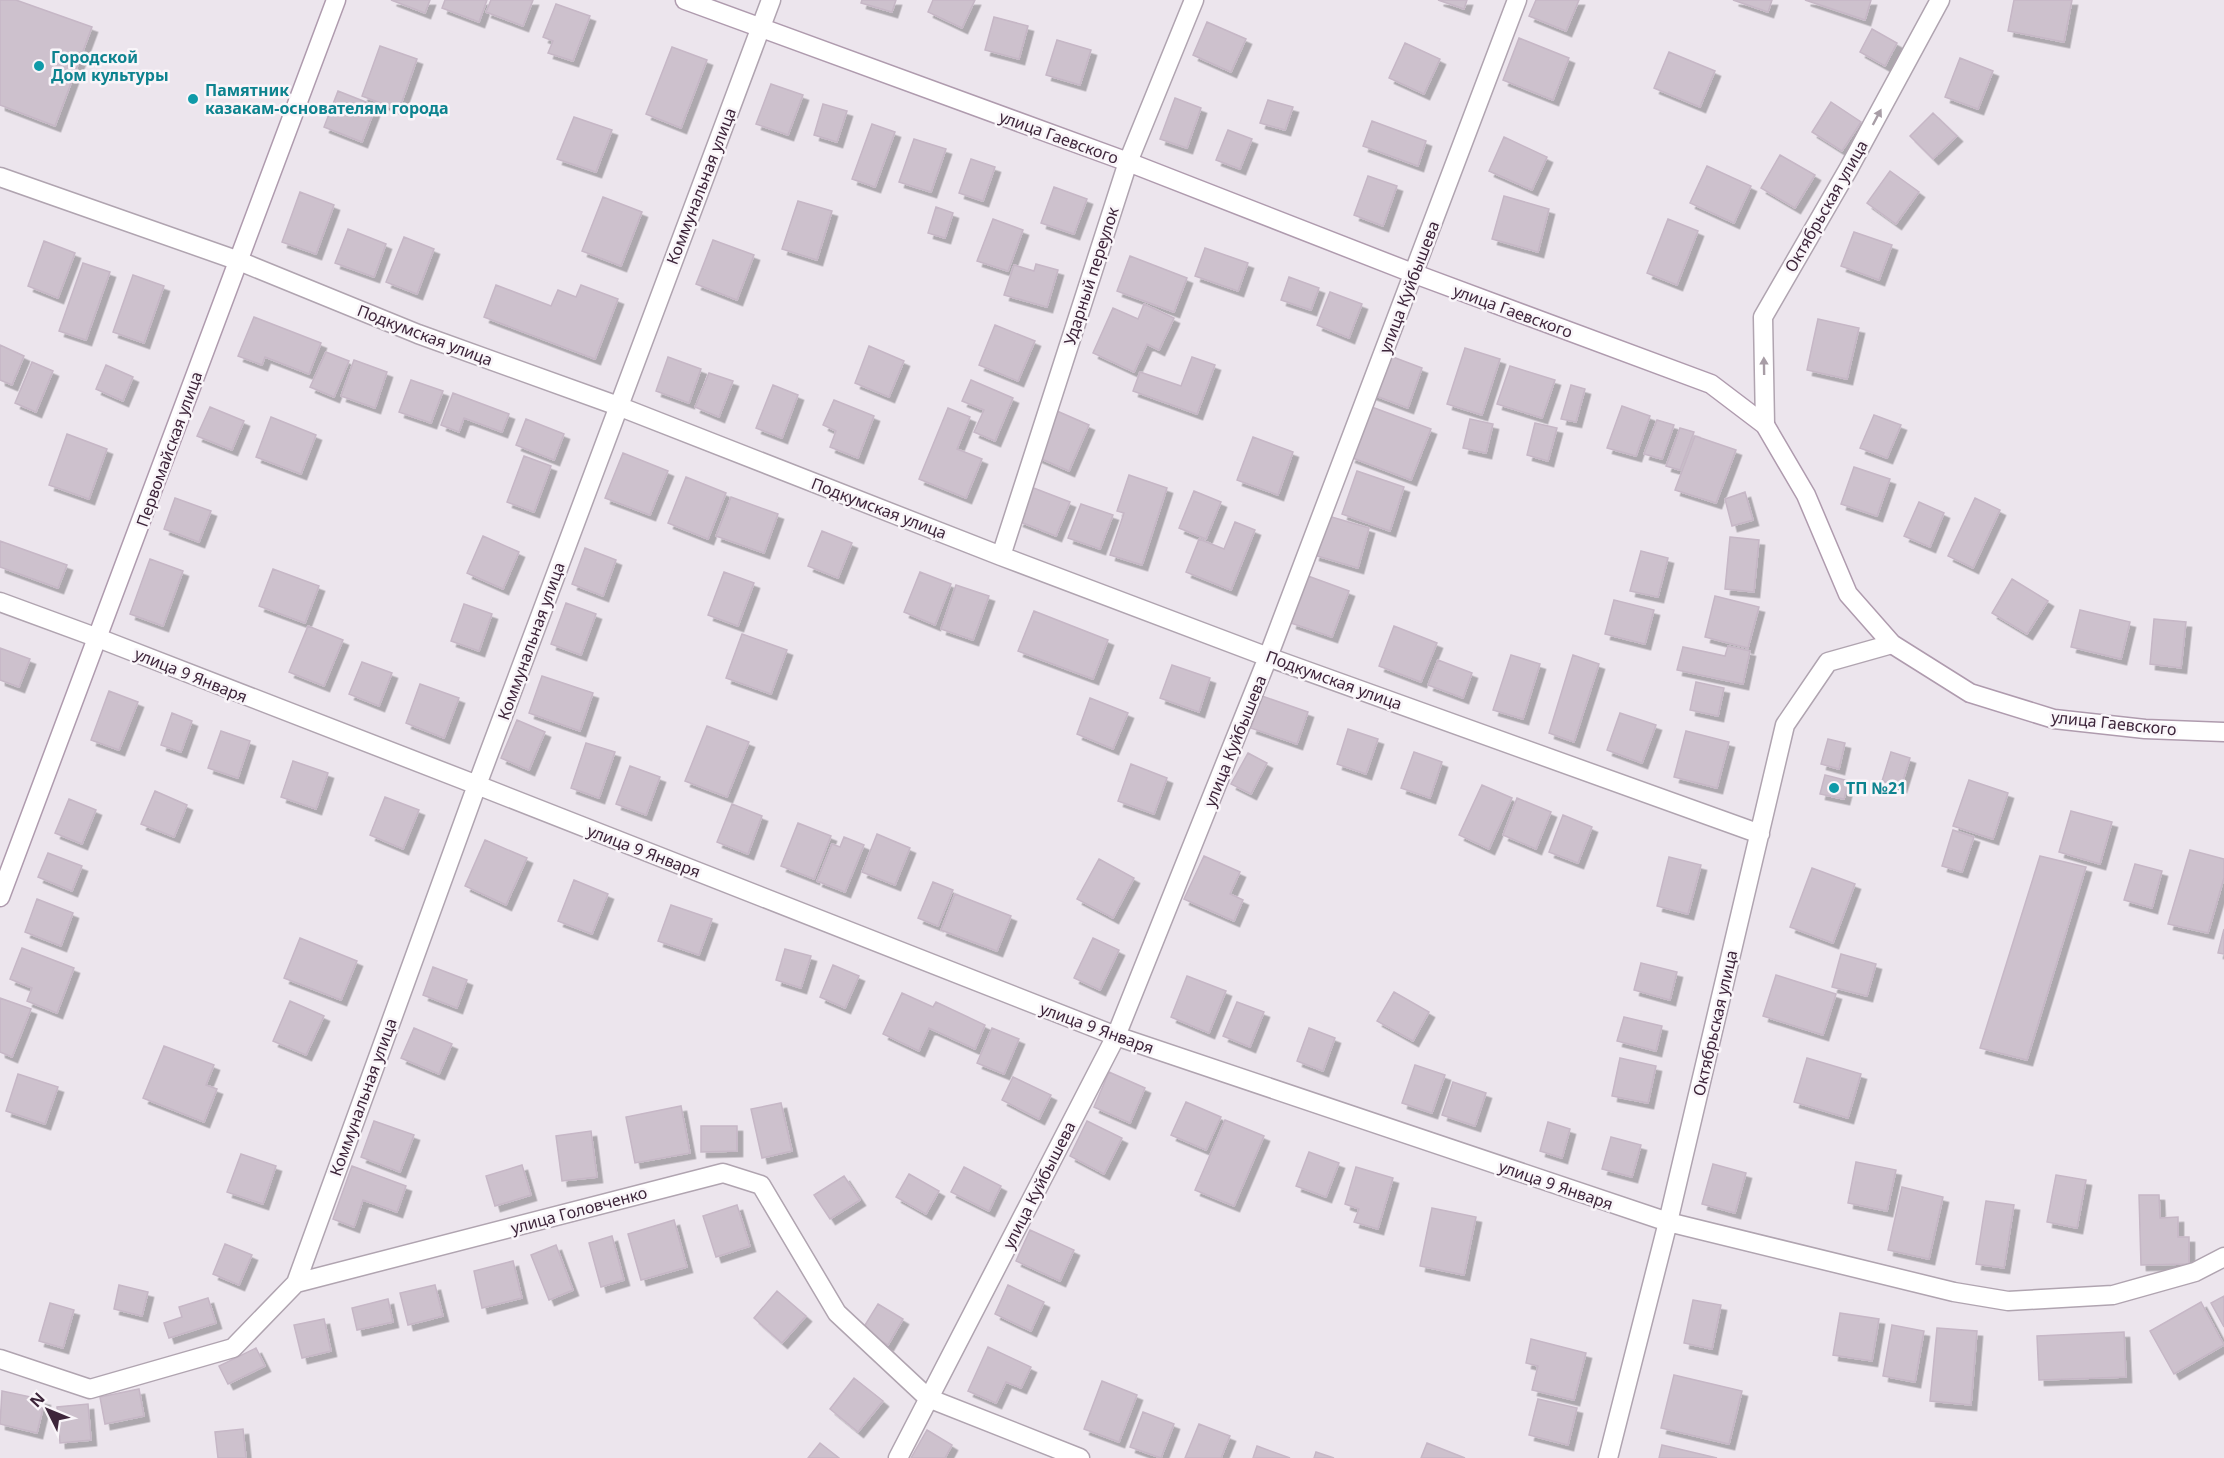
<svg xmlns="http://www.w3.org/2000/svg" width="2224" height="1458" font-family="'Noto Sans',sans-serif">
  <defs>
    <filter id="shadow"><feDropShadow dx="5.5" dy="5.5" stdDeviation="0" flood-color="#0004"/></filter>
  </defs>
  <rect width="100%" height="100%" fill="#ece5ed"/>
  <!-- building -->
  <path fill="#cdc1cd" stroke="#c6b7c6" stroke-width="1.5" filter="url(#shadow)" d="M0 0H16L92 27 55 126 0 105Z
    M391 0H430L425 13Z
    M445 0H487L479 22 442 8Z
    M491 0H533L523 26 486 12Z
    M862 0H896L892 12 861 3Z
    M933 0H975L962 28 928 12Z
    M1438 0H1467L1464 9Z
    M1536 0H1579L1566 31 1529 16Z
    M1733 0H1772L1768 12Z
    M1805 0H1871L1865 20Z
    M2014 0H2072L2064 42 2008 31Z
    M556 4 590 16 573 61 548 53 553 41 543 37Z
    M994 17 1028 26 1019 59 985 50Z
    M1207 22 1246 39 1231 72 1193 55Z
    M1872 29 1897 43 1885 66 1860 52Z
    M1519 38 1569 58 1553 100 1503 80Z
    M1057 40 1091 50 1080 85 1046 75Z
    M1405 43 1440 59 1424 94 1389 78Z
    M380 46 417 59 399 110 362 96Z
    M672 47 707 60 681 128 646 114Z
    M1669 52 1715 71 1700 107 1654 88Z
    M1960 58 1993 71 1978 109 1945 97Z
    M771 84 803 95 788 135 756 124Z
    M338 91 376 106 362 142 324 127Z
    M1175 98 1201 108 1187 148 1160 139Z
    M1268 100 1293 107 1285 130 1260 123Z
    M1831 102 1861 122 1842 151 1812 132Z
    M823 104 847 111 837 142 814 135Z
    M1933 113 1957 136 1933 159 1910 136Z
    M574 117 612 130 596 172 557 159Z
    M1372 121 1426 141 1418 166 1363 146Z
    M872 124 895 132 875 187 852 179Z
    M1228 130 1252 139 1240 169 1216 160Z
    M1504 137 1547 157 1532 190 1489 171Z
    M914 139 946 149 931 192 899 182Z
    M1780 155 1815 175 1795 208 1761 188Z
    M971 159 995 167 983 201 959 193Z
    M1707 166 1751 186 1734 223 1690 203Z
    M1890 171 1919 192 1896 224 1867 203Z
    M1368 176 1397 186 1383 226 1354 215Z
    M1054 187 1087 199 1074 234 1041 223Z
    M300 192 334 205 316 254 282 242Z
    M1504 196 1549 209 1538 252 1492 239Z
    M603 197 642 212 621 266 582 251Z
    M798 201 832 211 817 260 782 249Z
    M936 207 953 213 945 238 928 233Z
    M993 219 1023 230 1008 271 977 261Z
    M1668 219 1698 231 1677 285 1647 273Z
    M348 229 386 244 374 277 335 263Z
    M1854 232 1892 245 1879 280 1841 266Z
    M404 237 434 249 417 294 386 282Z
    M713 240 754 255 737 300 696 284Z
    M44 241 75 253 58 298 28 286Z
    M1205 248 1248 263 1238 291 1195 276Z
    M1130 256 1187 278 1174 312 1117 291Z
    M83 263 110 272 86 340 59 331Z
    M1036 264 1058 270 1047 307 1004 295 1014 265 1034 271Z
    M133 275 164 286 144 343 113 332Z
    M1289 277 1319 288 1311 310 1281 300Z
    M496 285 551 306 558 290 576 297 581 285 618 299 595 359 484 317Z
    M1330 292 1362 304 1349 338 1317 325Z
    M1144 304 1174 318 1159 350 1147 344 1134 372 1093 353 1113 308 1138 319Z
    M254 317 321 343 309 374 265 357 262 365 238 356Z
    M1818 319 1859 328 1847 379 1807 370Z
    M995 325 1035 341 1018 381 979 365Z
    M0 345 24 356 12 385 0 380Z
    M869 346 904 361 889 397 855 383Z
    M1465 348 1500 359 1482 415 1447 404Z
    M326 352 349 361 334 397 310 387Z
    M1385 354 1422 368 1408 408 1371 394Z
    M668 357 701 369 689 403 656 391Z
    M1192 357 1215 365 1197 414 1133 391 1140 372 1181 386Z
    M354 360 387 372 375 408 341 396Z
    M32 362 53 371 36 412 15 403Z
    M106 365 133 377 123 401 96 389Z
    M1510 366 1555 380 1542 418 1497 404Z
    M709 373 733 381 719 417 695 407Z
    M411 380 443 391 431 423 399 412Z
    M971 380 1013 398 995 441 974 432 984 410 962 401Z
    M773 385 798 395 782 438 756 428Z
    M1571 385 1585 389 1576 422 1561 419Z
    M453 393 509 414 502 432 464 418 459 432 441 425Z
    M834 400 874 416 858 458 830 447 836 431 823 425Z
    M1369 406 1431 429 1411 480 1350 457Z
    M1622 406 1650 416 1636 456 1607 448Z
    M210 407 244 421 232 450 197 436Z
    M948 408 970 417 957 449 982 459 966 498 919 479Z
    M1057 411 1089 425 1069 471 1037 457Z
    M1874 415 1901 425 1887 458 1860 448Z
    M271 417 316 435 301 474 256 457Z
    M526 419 564 434 554 460 516 445Z
    M1470 419 1493 424 1486 453 1463 448Z
    M1657 420 1674 425 1662 459 1644 454Z
    M1535 423 1557 428 1548 461 1527 455Z
    M1680 428 1694 432 1680 470 1666 466Z
    M67 434 107 449 89 499 49 485Z
    M1695 436 1736 450 1716 503 1675 490Z
    M1253 437 1293 452 1278 495 1237 480Z
    M623 453 668 471 650 515 605 498Z
    M524 456 551 466 534 512 507 502Z
    M1854 467 1890 479 1877 516 1841 504Z
    M1357 471 1404 487 1390 531 1342 514Z
    M1129 475 1167 488 1142 565 1110 555 1124 513 1117 511Z
    M686 477 726 493 708 539 668 523Z
    M1031 487 1070 502 1056 536 1018 521Z
    M1194 491 1221 502 1206 539 1179 528Z
    M1745 492 1753 520 1732 526 1725 499Z
    M731 497 778 514 764 553 716 536Z
    M175 498 211 511 199 542 164 529Z
    M1975 498 2000 510 1973 568 1948 556Z
    M1919 502 1944 513 1930 547 1904 536Z
    M1081 504 1113 515 1100 549 1068 538Z
    M1325 515 1369 528 1358 568 1314 555Z
    M1235 522 1255 530 1231 590 1186 572 1199 539 1224 549Z
    M822 531 852 543 838 578 808 566Z
    M483 536 519 552 503 589 467 573Z
    M1730 537 1759 540 1754 592 1725 589Z
    M0 541 67 565 58 588 0 567Z
    M585 548 616 560 603 596 572 584Z
    M1641 551 1668 558 1658 597 1630 591Z
    M150 559 183 571 163 626 130 614Z
    M273 569 319 586 305 623 259 606Z
    M724 572 754 583 738 626 708 615Z
    M920 572 951 584 935 625 904 612Z
    M1308 576 1349 591 1332 637 1291 623Z
    M2012 579 2048 601 2027 634 1992 613Z
    M956 585 989 596 973 640 941 629Z
    M1715 596 1759 607 1748 648 1705 637Z
    M1614 600 1654 610 1645 644 1605 634Z
    M566 603 596 614 581 655 551 644Z
    M464 604 492 614 479 651 451 641Z
    M2080 610 2130 622 2121 659 2071 647Z
    M1034 611 1108 640 1093 679 1018 651Z
    M2154 619 2186 622 2181 668 2150 664Z
    M308 626 343 640 324 686 289 672Z
    M1394 626 1437 643 1421 682 1379 666Z
    M742 634 787 650 771 694 726 678Z
    M1728 646 1750 651 1743 684 1677 670 1683 647 1725 656Z
    M0 648 30 659 19 687 0 680Z
    M1511 655 1540 664 1523 719 1493 710Z
    M1573 655 1599 664 1574 742 1549 733Z
    M1438 660 1472 673 1463 698 1428 685Z
    M362 662 392 673 379 706 349 694Z
    M1172 665 1210 678 1199 712 1160 698Z
    M542 676 593 693 580 731 529 713Z
    M1696 682 1724 688 1718 716 1690 710Z
    M420 684 459 698 444 738 406 723Z
    M109 691 138 702 119 750 91 740Z
    M1262 696 1308 712 1297 744 1251 728Z
    M1090 698 1128 713 1113 749 1077 734Z
    M172 713 192 721 181 752 161 745Z
    M1620 713 1656 725 1642 763 1607 750Z
    M517 720 545 732 529 770 501 758Z
    M707 726 749 742 727 797 685 781Z
    M1348 729 1378 739 1366 774 1337 764Z
    M221 731 250 741 238 778 208 768Z
    M1686 731 1729 742 1717 788 1674 777Z
    M1828 739 1845 743 1839 769 1821 764Z
    M586 743 615 752 599 798 571 788Z
    M1414 752 1442 762 1430 798 1401 788Z
    M1891 752 1910 758 1901 787 1882 781Z
    M1248 753 1267 763 1251 794 1231 784Z
    M293 761 328 773 316 809 281 797Z
    M1131 764 1167 778 1154 814 1118 801Z
    M630 766 660 777 646 815 616 804Z
    M1825 775 1849 781 1844 799 1820 794Z
    M1969 780 2008 793 1993 839 1953 826Z
    M1482 785 1512 798 1489 849 1459 835Z
    M155 791 187 805 174 837 141 824Z
    M385 797 419 810 403 849 370 835Z
    M1517 798 1551 812 1536 849 1503 835Z
    M69 799 96 810 82 844 55 833Z
    M732 804 762 816 748 854 717 842Z
    M2071 811 2112 822 2100 864 2059 852Z
    M1563 815 1592 827 1578 863 1549 852Z
    M798 823 831 836 814 879 781 866Z
    M1953 830 1974 837 1962 872 1942 866Z
    M877 834 910 848 895 885 862 872Z
    M844 837 864 845 845 892 817 881 832 844 840 847Z
    M485 840 527 858 506 905 465 886Z
    M2190 850 2224 859V878L2208 933 2168 924Z
    M48 853 82 866 72 891 38 877Z
    M1204 856 1240 872 1230 894 1243 900 1234 921 1184 899Z
    M2040 856 2086 867 2027 1060 1980 1048Z
    M1669 857 1701 865 1688 914 1657 906Z
    M1099 859 1134 878 1113 918 1077 899Z
    M2135 864 2162 871 2152 908 2124 900Z
    M1812 868 1855 884 1833 943 1790 927Z
    M574 880 608 894 592 934 558 921Z
    M933 882 953 890 938 926 918 918Z
    M955 894 1011 916 997 951 941 930Z
    M37 899 73 913 61 946 25 932Z
    M671 905 712 919 699 955 658 941Z
    M2224 929V954L2218 953Z
    M300 938 357 961 341 1000 284 978Z
    M1093 938 1119 950 1100 990 1074 978Z
    M22 948 74 968 57 1013 27 1001 32 988 10 979Z
    M785 949 811 956 801 988 776 980Z
    M1841 954 1876 964 1867 996 1832 987Z
    M1641 963 1677 972 1670 1000 1634 990Z
    M833 965 859 976 845 1008 820 997Z
    M433 967 467 980 457 1008 423 995Z
    M1776 975 1836 994 1823 1035 1763 1016Z
    M1187 976 1226 991 1209 1033 1171 1017Z
    M1394 992 1429 1012 1413 1041 1377 1021Z
    M902 993 933 1007 936 1002 985 1025 975 1049 929 1028 919 1051 883 1034Z
    M0 998 31 1009 12 1057 0 1052Z
    M290 1001 324 1016 306 1055 273 1041Z
    M1237 1002 1264 1012 1250 1047 1223 1036Z
    M1624 1017 1662 1026 1656 1051 1617 1041Z
    M414 1028 452 1044 439 1074 401 1058Z
    M992 1028 1019 1039 1004 1074 977 1063Z
    M1309 1028 1335 1038 1323 1071 1297 1061Z
    M164 1046 214 1065 206 1085 217 1089 204 1122 143 1098Z
    M1620 1058 1656 1066 1648 1103 1612 1096Z
    M1807 1058 1861 1074 1848 1118 1794 1102Z
    M1415 1065 1445 1075 1432 1113 1402 1103Z
    M1109 1072 1145 1088 1130 1123 1094 1107Z
    M18 1074 58 1087 45 1124 6 1111Z
    M1013 1077 1051 1095 1039 1119 1002 1100Z
    M1453 1082 1486 1093 1475 1126 1442 1115Z
    M1186 1102 1221 1117 1206 1150 1171 1135Z
    M781 1103 792 1151 762 1158 751 1109Z
    M681 1106 690 1153 635 1163 626 1117Z
    M1225 1120 1264 1136 1234 1206 1195 1190Z
    M374 1121 414 1135 400 1172 361 1157Z
    M1087 1121 1122 1138 1104 1174 1070 1156Z
    M1548 1122 1570 1129 1562 1158 1540 1151Z
    M701 1126H737V1151L701 1152Z
    M591 1131 597 1177 562 1181 556 1136Z
    M1611 1137 1641 1145 1632 1177 1602 1169Z
    M1309 1152 1339 1163 1326 1197 1296 1186Z
    M241 1154 276 1166 263 1204 227 1192Z
    M1856 1162 1896 1170 1887 1211 1848 1203Z
    M1713 1164 1746 1173 1735 1213 1702 1204Z
    M522 1165 531 1195 495 1206 486 1176Z
    M352 1166 406 1186 397 1212 363 1200 354 1227 333 1219Z
    M964 1167 1001 1186 989 1211 951 1192Z
    M1356 1167 1393 1178 1378 1229 1354 1222 1359 1209 1345 1204Z
    M909 1174 939 1191 926 1214 896 1197Z
    M2056 1175 2086 1180 2077 1228 2047 1222Z
    M844 1176 860 1200 830 1219 814 1195Z
    M1902 1187 1943 1197 1929 1259 1888 1250Z
    M2139 1195H2159L2160 1218 2178 1217V1237H2189V1264L2141 1265Z
    M1986 1201 2014 1205 2004 1268 1976 1264Z
    M737 1205 750 1246 716 1257 703 1216Z
    M1432 1208 1476 1217 1464 1275 1420 1266Z
    M674 1220 687 1267 641 1280 628 1234Z
    M1030 1230 1074 1250 1060 1281 1016 1261Z
    M612 1236 624 1280 601 1287 589 1243Z
    M225 1244 252 1255 239 1285 213 1274Z
    M556 1245 573 1290 549 1300 531 1255Z
    M513 1261 522 1298 482 1308 474 1271Z
    M119 1285 148 1292 142 1316 114 1309Z
    M435 1285 443 1316 408 1325 400 1293Z
    M1008 1285 1044 1302 1031 1331 995 1314Z
    M777 1291 806 1316 782 1343 754 1318Z
    M2224 1296V1327L2211 1303Z
    M208 1298 216 1323 169 1338 164 1323 182 1317 179 1307Z
    M388 1299 393 1322 357 1330 352 1308Z
    M1693 1300 1721 1305 1712 1349 1684 1343Z
    M2201 1302 2224 1345 2174 1374 2150 1331Z
    M50 1303 74 1310 63 1348 39 1341Z
    M878 1304 903 1319 888 1345 862 1330Z
    M1840 1313 1879 1319 1872 1361 1833 1355Z
    M324 1319 331 1351 302 1358 294 1325Z
    M1892 1325 1924 1331 1915 1382 1883 1376Z
    M1937 1328 1977 1331 1971 1405 1930 1401Z
    M2124 1332 2126 1377 2039 1380 2037 1336Z
    M1531 1339 1586 1353 1574 1400 1532 1390 1538 1366 1526 1363Z
    M988 1347 1031 1367 1021 1388 1006 1382 996 1403 968 1391Z
    M256 1348 265 1366 228 1384 219 1366Z
    M1674 1375 1742 1391 1729 1444 1661 1428Z
    M854 1378 883 1401 858 1432 830 1409Z
    M1102 1381 1137 1395 1119 1442 1084 1429Z
    M139 1389 144 1416 105 1424 100 1397Z
    M2 1391 45 1400 37 1433 0 1424Z
    M1538 1399 1577 1408 1568 1445 1529 1435Z
    M88 1404 91 1440 60 1443 57 1407Z
    M1143 1412 1174 1424 1161 1458 1130 1447Z
    M1199 1424 1230 1436 1221 1458H1185Z
    M243 1429 246 1458H218L215 1432Z
    M927 1430 952 1445 945 1458H911Z
    M820 1443 839 1458H808Z
    M1427 1443 1465 1458H1421Z
    M1662 1445 1717 1458H1659Z
    M1257 1446 1290 1458H1253Z
    M1316 1452 1334 1458H1314Z"/>
  <g fill="none" stroke-linecap="round" stroke-linejoin="round">
    <!-- street casing -->
    <g stroke="#b0a4b0" stroke-width="21">
      <path id="street" d="M0 177 239 261 418 334 618 406 1001 556 1268 657 1760 834
        M1765 425 1763 317 1849 168 1940 0
        M1001 556 1128 162 1194 0
        M0 602 98 638 477 785 1116 1036 1668 1222 1954 1292 2008 1301 2113 1295 2195 1272 2224 1257
        M296 1283 477 785 771 0
        M0 1359 90 1389 233 1348 296 1283 723 1173 761 1185 837 1313 928 1398 1080 1458
        M898 1458 1116 1036 1268 657 1517 0
        M1608 1458 1668 1222 1785 725 1828 662 1892 644"/>
    </g>
    <!-- secondary casing -->
    <g stroke="#af9bae" stroke-width="21">
      <path id="secondary" d="M685 0 1128 162 1415 274 1711 384 1765 425 1806 495 1848 594 1892 644 1970 693 2054 719 2145 729 2224 732
        M0 897 336 0"/>
    </g>
    <!-- street -->
    <use href="#street" stroke="#fff" stroke-width="18"/>
    <!-- secondary -->
    <use href="#secondary" stroke="#fff" stroke-width="18"/>
  </g>
  <!-- one-way arrows -->
  <defs><path id="oneway-solid" d="M-6-.8H1V-3.2L6.5 0L1 3.2V.8H-6Z" transform="scale(1.5)"/></defs>
  <g fill="#a89da6">
    <use href="#oneway-solid" transform="translate(1877 117) rotate(-62)"/>
    <use href="#oneway-solid" transform="translate(1764 366) rotate(-91)"/>
  </g>
  <!-- markers -->
  <g fill="#0f9aa8" stroke="#f9f5f9" stroke-width="2">
    <circle cx="39" cy="66" r="6"/>
    <circle cx="193" cy="99" r="6"/>
    <circle cx="1834" cy="788" r="6"/>
  </g>
  <g text-anchor="middle" stroke-width="5" stroke-linejoin="round" paint-order="stroke">
    <!-- culture labels -->
    <g font-size="16" font-weight="bold" fill="#0d838f" stroke="#f9f5f9" text-anchor="start">
      <text x="51" y="63">Городской<tspan x="51" dy="18">Дом культуры</tspan></text>
      <text x="205" y="96">Памятник<tspan x="205" dy="18">казакам-основателям города</tspan></text>
      <text x="1846" y="794">ТП №21</text>
    </g>
    <!-- street labels -->
    <g font-size="16" fill="#3d253a" stroke="#f9f5f9">
      <text transform="translate(1059 137) rotate(20)" y="6">улица Гаевского</text>
      <text transform="translate(701 186) rotate(-69)" y="6">Коммунальная улица</text>
      <text transform="translate(1826 206) rotate(-60)" y="6">Октябрьская улица</text>
      <text transform="translate(1091 276) rotate(-72)" y="6">Ударный переулок</text>
      <text transform="translate(1409 287) rotate(-69)" y="6">улица Куйбышева</text>
      <text transform="translate(1513 311) rotate(20)" y="6">улица Гаевского</text>
      <text transform="translate(425 335) rotate(21)" y="6">Подкумская улица</text>
      <text transform="translate(169 449) rotate(-70)" y="6">Первомайская улица</text>
      <text transform="translate(879 508) rotate(21)" y="6">Подкумская улица</text>
      <text transform="translate(531 641) rotate(-70)" y="6">Коммунальная улица</text>
      <text transform="translate(191 675) rotate(22)" y="6">улица 9 Января</text>
      <text transform="translate(1334 680) rotate(20)" y="6">Подкумская улица</text>
      <text transform="translate(2114 723) rotate(6)" y="6">улица Гаевского</text>
      <text transform="translate(1235 741) rotate(-68)" y="6">улица Куйбышева</text>
      <text transform="translate(644 851) rotate(21)" y="6">улица 9 Января</text>
      <text transform="translate(1715 1023) rotate(-77)" y="6">Октябрьская улица</text>
      <text transform="translate(1097 1028) rotate(20)" y="6">улица 9 Января</text>
      <text transform="translate(363 1097) rotate(-70)" y="6">Коммунальная улица</text>
      <text transform="translate(1039 1185) rotate(-63)" y="6">улица Куйбышева</text>
      <text transform="translate(1556 1185) rotate(19)" y="6">улица 9 Января</text>
      <text transform="translate(579 1210) rotate(-15)" y="6">улица Головченко</text>
    </g>
  </g>
  <!-- north arrow -->
  <g transform="translate(48 1410) rotate(313)" stroke="#f9f5f9" stroke-width="4.5" paint-order="stroke">
  <path d="M0-4.5L10 22L0 15L-10 22Z" fill="#3d253a"/>
  <text y="-9" font-size="16" font-weight="bold" text-anchor="middle" fill="#3d253a">N</text>
  </g>
</svg>
